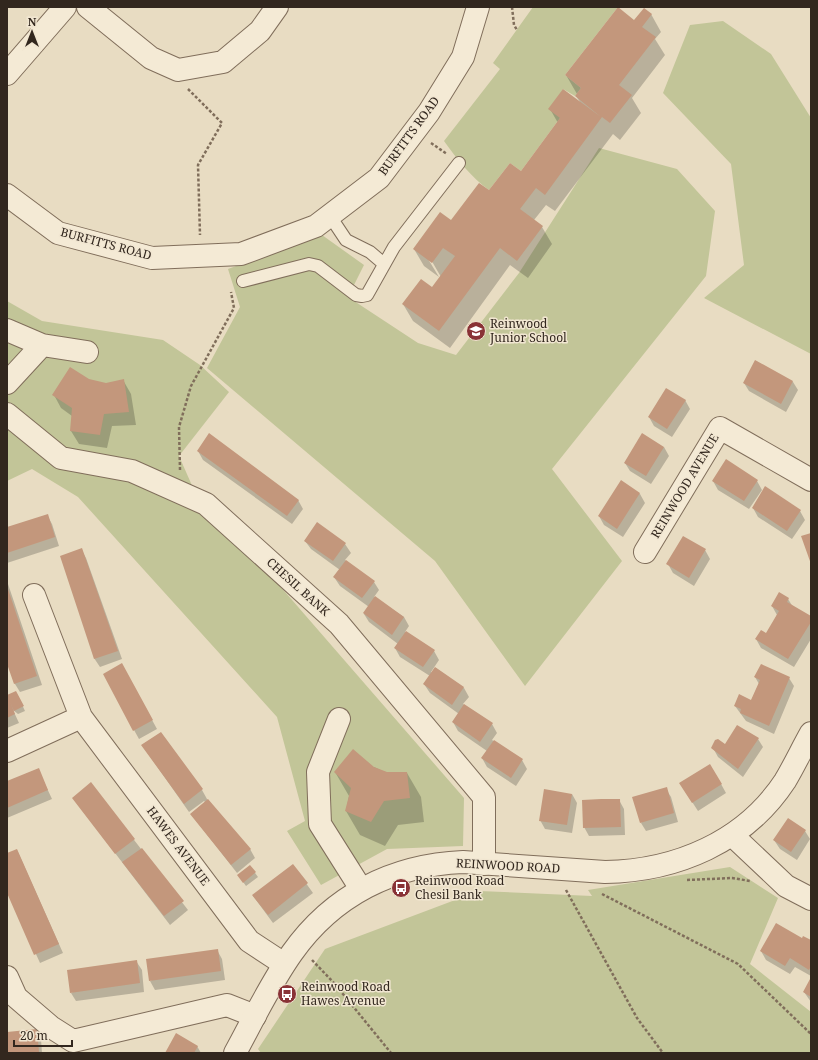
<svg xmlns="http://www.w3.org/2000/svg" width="818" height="1060" font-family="'Noto Serif',serif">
  <rect width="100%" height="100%" fill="#e8dcc2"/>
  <!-- green -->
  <path fill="#c2c598" d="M533 7H618L565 75 581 88 575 96 563 89 560 118 521 171 510 163 489 190C471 177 457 159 444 141L500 69 493 63Z
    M723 21 771 54 811 118V354L704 298 744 265 731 164 663 93 690 25Z
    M599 148 677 169 715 211 706 276 552 469 622 561 525 686 435 561 207 368 240 307 228 269 322 235 364 265 348 297 418 343 456 355 519 273Z
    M7 301 42 321 163 340 200 365 229 392 179 456 205 515 266 570 464 798 463 846 387 849 321 885 287 831 305 821 277 717 78 497 32 469 7 481Z
    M730 867 778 898 750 964 811 1012V1053H261L258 1049 325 949 479 891 592 896 588 890Z"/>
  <!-- shadow -->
  <path fill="#0003" d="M651 14 661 32 655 39 665 55 632 98 641 113 620 140 613 134 555 211 546 205 534 220 542 227 552 244 528 278 510 265 450 348 413 321 403 304 433 288 441 277 430 258 428 259 439 277 424 266 414 249 490 192 521 172 558 123 550 109 580 102 576 96 577 94 566 75 634 22Z
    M756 361 793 382 798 390 786 412 749 391 744 383Z
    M88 380 106 384 123 380 131 394 136 425 112 426 107 448 79 444 71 431 72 416 61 408 54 395Z
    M685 400 690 409 672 437 654 426 649 417Z
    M664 447 669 456 651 484 630 471 625 463Z
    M198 451 298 500 303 509 292 524 203 460Z
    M713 481H757L762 490 749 509 718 490Z
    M621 482 640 494 645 503 623 537 604 525 599 516Z
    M753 508 800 511 805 520 792 539 758 517Z
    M47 515 52 524 59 546 7 563V529Z
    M318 524 345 544 351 553 345 560 374 582 379 590 374 597 404 617 409 626 405 632 434 651 439 660 431 672 432 673 436 668 464 688 469 697 463 704 492 724 497 733 492 740 522 760 527 769 516 786 487 767 482 758 487 751 458 731 453 722 459 714 430 693 424 684 430 676 400 657 395 648 398 644 369 622 364 614 369 607 340 586 334 577 340 570 311 549 305 541Z
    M81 549 86 558 122 659 100 667 94 658Z
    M705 550 710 559 694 586 673 573 668 564Z
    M7 581 42 685 20 692 15 684 7 659Z
    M788 599 793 607 811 617V639L794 667 761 648 756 639 767 635 777 615 772 606Z
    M122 665 157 729 139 739 134 730Z
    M755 677 789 678 794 686 774 734 746 721 735 706 751 701 759 684Z
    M7 696H18L25 711 18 714 13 710 19 723 7 728Z
    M161 733 202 790 207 799 250 849 255 858 237 873 191 814 205 802 204 801 189 812 142 745Z
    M758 739 763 747 743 777 718 757 713 748Z
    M374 767 387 773H407L421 797 424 822 398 825 385 846 360 835 346 811 349 796 335 772Z
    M38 769 52 799 7 818V782Z
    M91 784 188 910 170 925 73 798Z
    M721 784 726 793 698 811 685 791Z
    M666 789 671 797 678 822 646 831 641 823Z
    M572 794 577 803 572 833 545 829 540 820Z
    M619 800 624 809 625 835 589 836 584 827Z
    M805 831 810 839 797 860 780 849 774 840Z
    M17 850 63 953 40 963 7 890V854Z
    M293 865 313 893 273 923 253 896Z
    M250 866 258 877 246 886 241 879Z
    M802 940 811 941V976L795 967 790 974 766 960 761 951Z
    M217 950 222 959 225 980 155 990 150 981Z
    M136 961 142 970 144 992 76 1001 71 993Z
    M811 981V1002L804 992Z
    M36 1030 41 1039 42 1053H7V1033Z
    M197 1046 201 1053H166Z"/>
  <!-- building -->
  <path fill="#c3977c" d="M618 7 634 20 644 8 652 14 642 27 656 37 619 85 632 95 610 123 602 117 545 195 536 188 520 209 543 226 517 261 500 248 439 331 402 304 421 279 432 287 455 256 443 248 432 263 413 249 440 212 451 220 479 183 489 190 510 163 521 171 560 118 548 109 563 89 601 117 575 96 581 88 565 75Z
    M755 360 793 381 781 404 743 383Z
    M70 367 89 379 106 383 124 379 129 412 104 414 100 435 70 431 72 408 52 395Z
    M666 388 686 400 667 429 648 417Z
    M209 433 299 500 287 516 197 451Z
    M642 433 664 447 646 476 624 463Z
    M726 459 758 480 744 501 712 481Z
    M621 480 640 493 617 529 598 516Z
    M765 486 801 510 787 531 752 508Z
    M48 514 55 537 7 553V527Z
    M317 522 346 543 333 561 304 541Z
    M811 533V564L801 536Z
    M683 536 706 549 689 578 666 564Z
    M82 548 118 651 94 659 60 556Z
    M346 560 375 581 362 598 333 577Z
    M7 586 37 676 14 684 7 664Z
    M779 592 789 598 787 602 811 616V622L788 659 755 639 761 630 766 633 779 611 771 606Z
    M375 596 404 617 392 635 363 613Z
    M406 631 435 650 423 667 394 648Z
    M122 663 153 720 133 731 103 674Z
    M761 664 790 677 769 726 740 713 741 709 734 706 739 694 751 700 760 680 754 677Z
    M435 667 464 687 452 705 423 684Z
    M16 691 24 706 14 711 10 702 15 714 7 718V695Z
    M464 704 493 723 480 742 452 722Z
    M737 725 759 738 738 769 711 748 715 740 718 739 725 744Z
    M161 732 203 789 184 804 141 745Z
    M494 740 523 759 511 778 481 758Z
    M353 749 374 767 387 772H407L410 798 384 801 371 822 345 811 351 788 334 772Z
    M710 764 722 784 692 803 679 783Z
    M39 768 48 790 7 808V781Z
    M91 782 135 839 115 854 72 798Z
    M667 787 674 813 640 823 632 797Z
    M544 789 572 794 567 825 539 821Z
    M208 799 251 849 231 865 190 814Z
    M601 799H620L621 827 583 828 582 800Z
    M788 818 806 830 791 852 773 840Z
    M142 848 184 901 164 916 122 862Z
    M17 849 59 944 34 955 7 893V853Z
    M293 864 308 883 268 915 252 895Z
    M250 865 256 872 243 883 237 875Z
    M776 923 802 938 803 936 811 940V966L809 970 790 958 785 966 760 951Z
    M218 949 221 971 149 981 146 959Z
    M137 960 140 983 70 993 67 970Z
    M810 979 811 980V997L803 992Z
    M37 1029 39 1052 7 1053V1032Z
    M176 1033 198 1046 194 1053H165Z"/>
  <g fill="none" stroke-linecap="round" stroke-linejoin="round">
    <!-- service casing -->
    <g stroke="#806e5b" stroke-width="14">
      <path id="service" d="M330 216 346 240 370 252 384 264
        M243 281 309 264 318 266 356 295 362 296 367 295 394 247 459 163"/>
    </g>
    <!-- minor casing -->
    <g stroke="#806e5b" stroke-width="24">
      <path id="minor" d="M88 7 151 58 178 70 223 62 260 31 277 7
        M7 74 65 7
        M7 195 58 233 152 258 241 254 316 226 379 178 429 112 463 57 478 7
        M7 330 42 345 87 352
        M7 383 42 345
        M7 414 61 458 132 471 206 504 339 624 484 797V864
        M645 552 720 428 811 480
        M34 595 81 717 249 941 284 964
        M339 719 318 772 320 824 361 889
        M7 751 81 717
        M732 835 786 886 811 899
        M7 977 16 997 51 1027 73 1041 227 1005 255 1016"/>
    </g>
    <!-- tertiary casing -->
    <g stroke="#806e5b" stroke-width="24">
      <path id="tertiary" d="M235 1053C253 1020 270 984 292 953 333 895 393 865 463 862L605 872C676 871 745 842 785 781 794 766 802 749 811 733"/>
    </g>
    <!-- path -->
    <path stroke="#806e5b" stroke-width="2.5" stroke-dasharray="3 2" stroke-linecap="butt" d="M512 7 514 25 517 30
      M188 89 222 123 198 165 200 235
      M431 143 447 154
      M180 470 179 427 191 386 234 308 231 292
      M687 880 732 878 750 881
      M566 890 637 1018 663 1053
      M602 894 738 964 811 1034
      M312 960 334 983 391 1053"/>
    <!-- service -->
    <use href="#service" stroke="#f4ead5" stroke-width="12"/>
    <!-- minor -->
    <use href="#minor" stroke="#f4ead5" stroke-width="22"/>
    <!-- tertiary -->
    <use href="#tertiary" stroke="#f4ead5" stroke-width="22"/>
  </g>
  <!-- icons -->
  <defs>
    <g id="school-disc" transform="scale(1)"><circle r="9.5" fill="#893236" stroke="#f1e6d1"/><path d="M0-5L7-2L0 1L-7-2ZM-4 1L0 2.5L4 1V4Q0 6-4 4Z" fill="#fff"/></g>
    <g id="bus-disc" transform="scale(1)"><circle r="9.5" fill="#893236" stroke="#f1e6d1"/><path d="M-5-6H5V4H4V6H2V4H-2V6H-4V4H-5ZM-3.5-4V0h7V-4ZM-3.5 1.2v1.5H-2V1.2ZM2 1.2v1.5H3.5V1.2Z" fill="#fff"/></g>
  </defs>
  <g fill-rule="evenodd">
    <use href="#school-disc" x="476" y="331"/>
    <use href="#bus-disc" x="401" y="888"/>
    <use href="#bus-disc" x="287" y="994"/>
  </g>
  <g text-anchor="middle" stroke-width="3" stroke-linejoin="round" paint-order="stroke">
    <!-- street labels -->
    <g font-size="12" fill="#32271e" stroke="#f1e6d1">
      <text transform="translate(409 136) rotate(-54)" y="4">BURFITTS ROAD</text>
      <text transform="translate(106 244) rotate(15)" y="4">BURFITTS ROAD</text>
      <text transform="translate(685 486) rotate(-59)" y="4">REINWOOD AVENUE</text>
      <text transform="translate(298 587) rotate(42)" y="4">CHESIL BANK</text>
      <text transform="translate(178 846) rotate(53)" y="4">HAWES AVENUE</text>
      <text transform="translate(508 866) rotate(3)" y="4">REINWOOD ROAD</text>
    </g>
    <!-- poi labels -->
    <g font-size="12" fill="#32271e" stroke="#f1e6d1" text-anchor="start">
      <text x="490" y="328">Reinwood<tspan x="490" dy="14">Junior School</tspan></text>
      <text x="415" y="885">Reinwood Road<tspan x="415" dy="14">Chesil Bank</tspan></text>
      <text x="301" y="991">Reinwood Road<tspan x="301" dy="14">Hawes Avenue</tspan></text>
    </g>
  </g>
  <!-- border -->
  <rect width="818" height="1060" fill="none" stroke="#32271e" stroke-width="16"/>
  <!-- north arrow -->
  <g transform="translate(32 32)" stroke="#f1e6d1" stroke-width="3" paint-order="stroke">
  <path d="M0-3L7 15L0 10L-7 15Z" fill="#32271e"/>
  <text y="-6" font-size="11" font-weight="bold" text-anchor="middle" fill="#32271e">N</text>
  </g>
  <!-- scale -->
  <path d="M14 1040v6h58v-6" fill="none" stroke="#32271e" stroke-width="2"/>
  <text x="20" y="1040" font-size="12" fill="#32271e" stroke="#f1e6d1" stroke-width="3" paint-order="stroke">20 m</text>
</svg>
